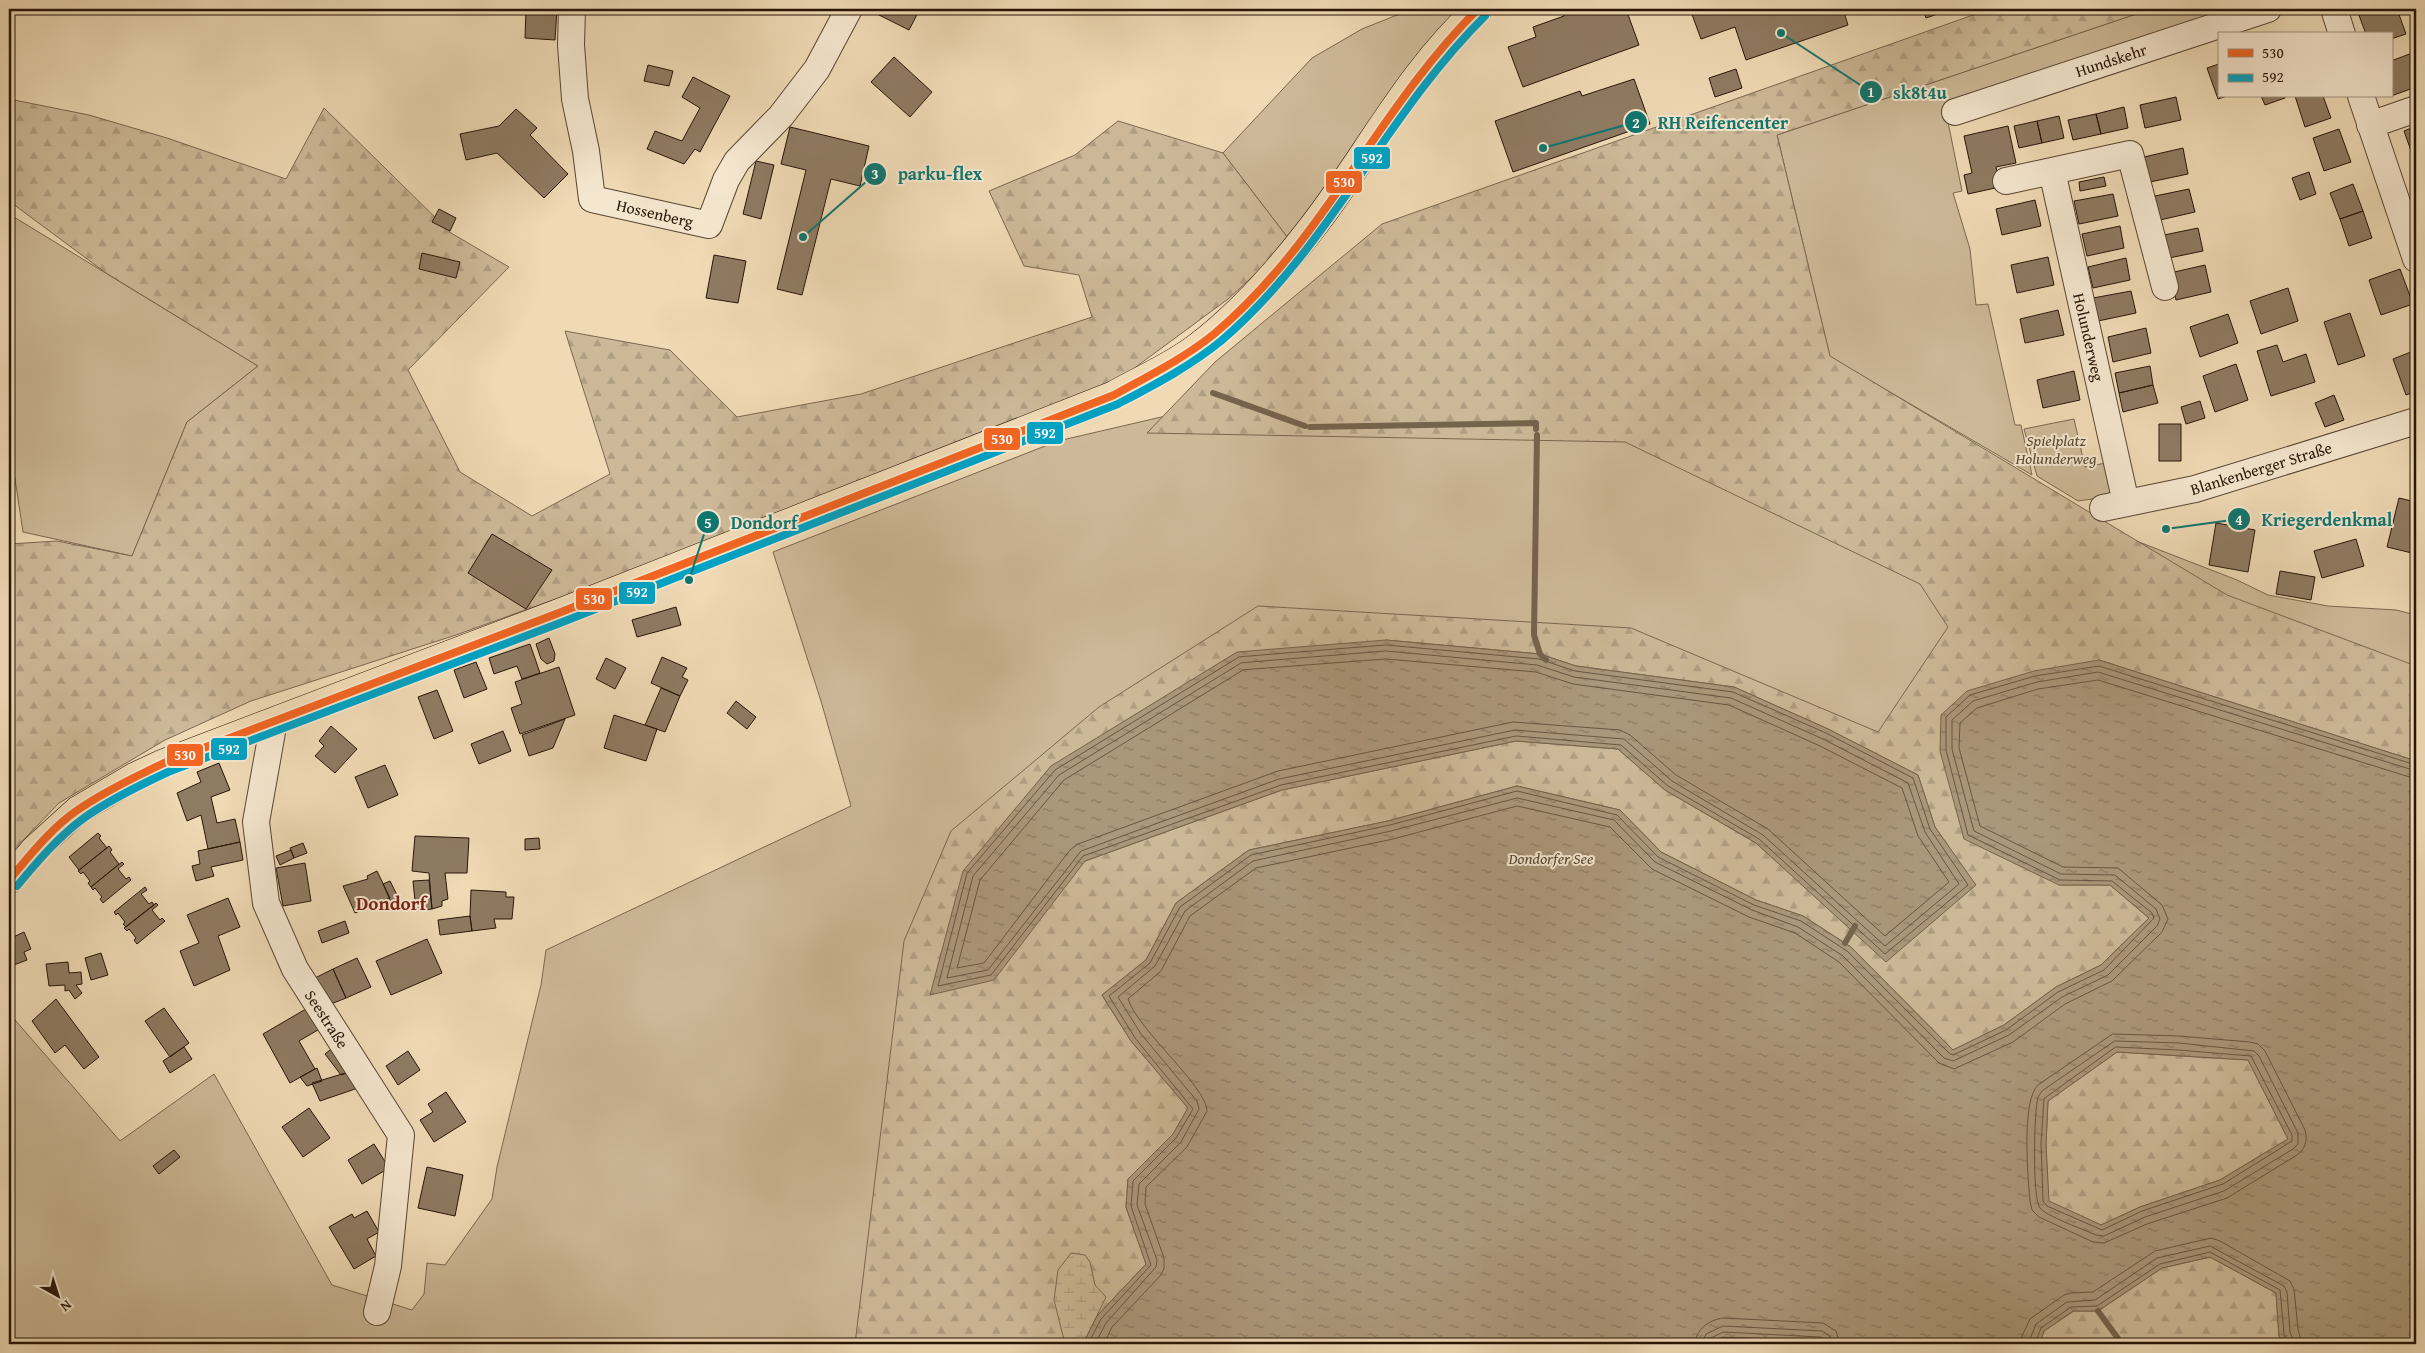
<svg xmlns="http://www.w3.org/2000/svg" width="2425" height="1353" font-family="'Gentium Book Plus',serif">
  <defs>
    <pattern id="forest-firs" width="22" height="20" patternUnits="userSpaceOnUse" patternTransform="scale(1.25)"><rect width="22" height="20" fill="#cdb998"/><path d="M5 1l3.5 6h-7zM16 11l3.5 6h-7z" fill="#b09e82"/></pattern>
    <pattern id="wetland-marsh" width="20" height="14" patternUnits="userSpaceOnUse" patternTransform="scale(1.25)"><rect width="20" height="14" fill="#cdb998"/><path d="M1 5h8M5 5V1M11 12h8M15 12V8" fill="none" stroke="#b09e82"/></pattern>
    <pattern id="water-ripples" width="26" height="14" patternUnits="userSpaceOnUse" patternTransform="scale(1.25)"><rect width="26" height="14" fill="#ab977a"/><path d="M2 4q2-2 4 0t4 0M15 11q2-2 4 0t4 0" fill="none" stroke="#8b7a62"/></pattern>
  </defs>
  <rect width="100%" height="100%" fill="#efdab5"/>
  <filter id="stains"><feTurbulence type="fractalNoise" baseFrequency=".004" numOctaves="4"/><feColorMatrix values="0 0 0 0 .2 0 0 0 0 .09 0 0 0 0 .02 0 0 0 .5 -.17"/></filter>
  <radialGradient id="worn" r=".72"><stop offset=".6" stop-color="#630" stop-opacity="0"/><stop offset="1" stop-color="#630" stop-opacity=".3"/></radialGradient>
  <!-- green -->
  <path fill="#cdb998" stroke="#7a6750" d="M1412 9H1459L1291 242 1223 153 1312 58 1362 29Z
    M2151 9H2242L1948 122 1962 191 1953 193 1970 249 1976 305 1988 304 2015 425H2021L2032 475 1830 357 1777 135Z
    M9 214 258 366 187 422 132 556 23 532 9 439Z
    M1299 385 2072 516 2237 580 2268 595 2328 606 2396 610 2416 615V1344H9V1013L120 1141 214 1074 332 1285 412 1310 424 1294 427 1263 445 1265 492 1199 497 1167 541 985 546 950 851 806 821 701 773 552 1058 441Z
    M2074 419 2085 467 2106 463 2114 496 2078 501 2037 476 2024 429Z"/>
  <!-- forest -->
  <path fill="url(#forest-firs)" stroke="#7a6750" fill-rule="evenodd" d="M1990 9H2151L1777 135 1830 356 2227 595 2416 666V761L2099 660 2059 885H2110L2149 918 2101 965 2056 987 2004 1025 1953 1050 1851 947 1803 916 1756 900 1661 852 1620 810 1517 786 1388 821 1249 850 1176 903 1146 960 1102 995 1131 1041 1188 1108 1173 1134 1128 1179 1126 1207 1146 1264 1097 1316 1083 1344H855L904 941 951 831 1099 707 1258 606 1631 628 1878 732 1948 627 1920 584 1625 442 1147 433 1215 362 1382 224ZM1386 640 1540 654 1576 666 1734 687 1828 729 1918 775 1935 827 1975 885 1886 961 1756 843 1665 790 1618 749 1516 741 1282 790 1085 861Z
    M9 99 89 115 167 138 286 179 324 108 451 233 509 267 408 370 460 472 532 516 610 474 565 331 670 350 737 417 861 394 1092 317 1079 275 1024 266 989 191 1075 155 1118 121 1223 153 1291 242 1228 299 1125 375 1034 416 764 524 456 635 251 701 165 740 59 803 9 855V544L57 541 132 556 187 422 258 366 106 273 9 201Z
    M2117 1052 2248 1060 2288 1139 2220 1180 2140 1207 2101 1225 2048 1201 2046 1144 2048 1101Z
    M2210 1257 2276 1293 2279 1336 2285 1344H2039L2044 1331 2074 1311H2098L2162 1268Z
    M1722 1337 1894 1344H1710Z"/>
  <!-- wetland -->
  <path fill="url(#wetland-marsh)" stroke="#7a6750" d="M1071 1253 1085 1255 1090 1262 1095 1285 1106 1297 1083 1344H1065L1054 1300 1058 1270Z"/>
  <!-- water -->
  <path fill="url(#water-ripples)" stroke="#76634c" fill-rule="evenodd" d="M1386 640 1540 654 1576 666 1734 687 1828 729 1918 775 1935 827 1976 885 1886 962 1756 843 1665 790 1618 749 1516 741 1282 790 1085 861 994 980 930 995 963 871 1051 766 1237 652Z
    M2099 660 2416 761V1343L2285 1344 2279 1336 2276 1293 2210 1257 2162 1268 2098 1311H2073L2044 1331 2039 1344H1894L1722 1337 1710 1344H1083L1097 1316 1146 1264 1126 1207 1128 1179 1173 1134 1188 1108 1131 1041 1102 995 1146 960 1176 903 1249 850 1388 821 1517 786 1620 810 1661 852 1756 900 1803 916 1851 947 1953 1050 2004 1025 2056 987 2101 965 2149 918 2110 885H2059L1964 839 1940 751 1941 715 1967 691 2034 671ZM2117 1052 2248 1060 2288 1139 2220 1180 2140 1207 2101 1225 2049 1201 2046 1144 2048 1101Z"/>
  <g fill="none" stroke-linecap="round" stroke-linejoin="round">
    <!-- shore -->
    <path stroke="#695641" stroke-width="1" d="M1386 645 1539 659 1575 671 1733 692 1826 733 1913 778 1930 829 1968 885 1885 954 1759 839 1668 786 1621 745 1516 736 1281 785 1083 856 991 975 938 986 967 873 1055 770 1239 657Z
      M1386 651 1537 665 1574 677 1731 698 1823 739 1908 783 1925 832 1959 884 1885 946 1763 835 1672 781 1624 739 1515 730 1279 779 1081 851 988 970 947 978 973 876 1059 775 1241 663Z
      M1386 659 1536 672 1573 684 1729 705 1820 746 1902 788 1918 836 1949 882 1885 936 1768 829 1676 775 1630 735 1620 730 1513 722 1278 771 1078 844 1070 850 984 963 957 968 980 880 1064 780 1243 670Z
      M2113 1034 2179 1036 2250 1042 2258 1044 2265 1051 2305 1130C2308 1141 2305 1149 2297 1155L2227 1198 2147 1224 2104 1243 2093 1242 2039 1217 2032 1210 2030 1201C2028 1178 2021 1100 2038 1085Z
      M2115 1041 2179 1043 2254 1051 2259 1056 2298 1133V1144L2293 1149 2224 1191 2145 1217 2104 1236 2096 1235C2085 1230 2046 1216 2040 1208 2032 1199 2034 1111 2038 1097L2042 1091Z
      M2116 1047 2178 1050 2251 1056 2292 1135V1141L2223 1184 2142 1211 2102 1230 2047 1206 2043 1201 2041 1144 2044 1099Z
      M1088 1344 1101 1319 1151 1265 1131 1206 1133 1181 1176 1138 1193 1109 1135 1038 1109 996 1150 963 1180 907 1251 855 1390 825 1517 791 1617 815 1658 857 1754 905 1801 921 1847 951 1949 1053 1953 1055 2006 1030 2058 992 2104 970 2154 918 2152 913 2112 881 2060 880 1968 835 1946 750V717L1970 695 2035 676 2099 666 2416 765
      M1095 1344 1106 1323 1156 1267 1157 1260 1137 1205 1139 1184 1181 1142 1199 1109 1197 1101 1141 1034 1118 997 1155 966 1185 911 1253 861 1391 831 1517 798 1614 820 1655 862 1752 910 1798 927 1843 956 1944 1058 1953 1061 2009 1035 2062 997 2108 975 2157 926 2160 919 2156 909 2115 875 2061 874 1974 831 1952 749V720L1973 701 2037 682 2098 672 2416 771
      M1104 1344 1112 1327 1160 1276 1164 1269V1258L1145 1204 1146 1187 1187 1147 1207 1111C1207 1087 1138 1030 1128 999L1161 971 1190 916 1256 868 1393 839 1517 806 1610 827 1652 869 1749 917 1795 933 1839 962 1939 1063 1954 1069 2013 1042 2065 1004 2112 981 2162 932 2168 919 2162 905 2118 868 2063 867 1980 826 1959 748 1960 723 1977 708 2038 689 2098 680 2416 779
      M1695 1344C1695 1330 1709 1320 1723 1318L1823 1323 1836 1331 1840 1344
      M1702 1344 1706 1334 1723 1326 1822 1331 1830 1336 1832 1344
      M1709 1344 1711 1338 1723 1332 1820 1337 1825 1339 1826 1344
      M2021 1344 2022 1336 2030 1319 2064 1295 2071 1293 2093 1292 2155 1251 2211 1238 2220 1241 2290 1281 2294 1289 2298 1329 2302 1344
      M2028 1344 2036 1324 2067 1302 2095 1300 2157 1258 2210 1246 2284 1286 2287 1292 2290 1332 2295 1344
      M2035 1344 2041 1328 2071 1307 2097 1306 2160 1264 2210 1252 2280 1290 2284 1334 2289 1344"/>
    <!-- stream -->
    <path stroke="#76634c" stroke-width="6" d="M1213 393 1305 426
      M1310 427 1536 423V429
      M1537 435 1534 635 1540 654 1546 660
      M1845 943 1855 926
      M2098 1311 2122 1344"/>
  </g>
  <!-- building -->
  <path fill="#8f7b62" stroke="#271508" d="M526 9H557L555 40 525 38Z
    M879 9H920L909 30 877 14Z
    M1561 9H1626L1639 45 1523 87 1508 47 1536 37 1533 27 1564 16Z
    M1690 9H1843L1848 25 1746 60 1735 27 1701 39Z
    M1923 9H1952L1926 18Z
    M2362 9H2397L2406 34 2391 39V34H2366L2357 10Z
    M2415 52 2416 87 2391 96V61Z
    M894 57 932 92 910 117 871 82Z
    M2219 64V96H2227L2218 99 2207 68Z
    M648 65 673 71 669 86 644 81Z
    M1736 69 1742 88 1715 97 1709 78Z
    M693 77 730 96 700 152 695 149 684 164 647 149 655 131 682 141 700 108 682 97Z
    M1634 79 1650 124 1513 172 1495 121 1580 91 1582 96Z
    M2261 96H2285V98L2265 105Z
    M2295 96H2323L2331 118 2305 127Z
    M2176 97 2181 120 2145 128 2140 105Z
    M2124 107 2128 128 2101 134 2096 114Z
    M516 109 537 128 530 135 568 174 544 198 497 153 466 160 460 134 499 126Z
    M2096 114 2101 134 2073 140 2068 120Z
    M2059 116 2064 138 2042 143 2037 121Z
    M2037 121 2042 143 2019 148 2014 126Z
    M2008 126 2016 163 1996 167 2000 187 1968 194 1964 175 1972 173 1964 136Z
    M2416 126V162H2415L2404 131Z
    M790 127 869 146 860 186 831 179 802 295 777 289 806 170 781 164Z
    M2339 129 2351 162 2324 171 2313 138Z
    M2183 148 2188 174 2150 182 2144 157Z
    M756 161 774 165 761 219 743 214Z
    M2309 172 2316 194 2300 200 2292 178Z
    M2104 177 2106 186 2080 191 2079 182Z
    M2353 184 2363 211 2340 219 2330 193Z
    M2189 189 2195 212 2160 220 2155 196Z
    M2113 194 2118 216 2079 224 2074 201Z
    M2035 200 2041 226 2002 235 1996 209Z
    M439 209 456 218 450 231 432 222Z
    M2363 211 2372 238 2349 246 2340 219Z
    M2120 226 2124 248 2087 256 2082 234Z
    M2198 228 2203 251 2169 258 2164 235Z
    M422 253 460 262 456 278 419 269Z
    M714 255 746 261 738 303 706 298Z
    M2048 257 2054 285 2017 293 2011 265Z
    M2126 258 2130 280 2093 288 2088 267Z
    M2205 265 2211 292 2176 300 2170 273Z
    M2400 269 2413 304 2381 315 2369 280Z
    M2288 288 2298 321 2261 334 2250 301Z
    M2131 291 2136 313 2098 321 2093 298Z
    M2058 310 2064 335 2025 343 2020 319Z
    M2350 313 2365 356 2338 365 2324 322Z
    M2228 314 2238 343 2200 357 2190 327Z
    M2146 328 2151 353 2113 362 2108 337Z
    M2277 345 2283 362 2306 354 2315 382 2271 396 2257 351Z
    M2416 350V391L2406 395 2393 359Z
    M2236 364 2248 400 2215 412 2203 376Z
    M2150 366 2153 385 2119 393 2115 373Z
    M2074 371 2080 400 2043 408 2037 380Z
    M2153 385 2158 403 2123 412 2119 393Z
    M2334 395 2344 420 2325 427 2315 403Z
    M2200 401 2205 418 2186 424 2181 407Z
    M2159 424H2181V461H2159Z
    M2399 498 2416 502V554L2387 547Z
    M2216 523 2255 530 2248 572 2209 565Z
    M492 534 552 570 526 609 468 573Z
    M2356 539 2364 566 2322 578 2314 551Z
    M2280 571 2315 577 2311 600 2276 594Z
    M676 607 681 625 637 637 632 620Z
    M549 638 555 654 554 661 547 664 541 659 536 644Z
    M530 644 540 673 522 679 517 666 494 674 489 658Z
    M662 657 687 668 682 677 688 680 680 696 651 683Z
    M606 658 626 668 615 689 596 679Z
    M476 662 487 689 464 698 454 670Z
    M559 667 575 715 520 734 511 708 522 704 515 682Z
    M661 688 680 696 665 732 645 725Z
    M437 690 453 731 434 739 418 697Z
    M736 701 756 717 747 729 727 713Z
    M614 715 657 729 646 761 604 748Z
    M565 719 553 748 529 756 522 735Z
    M331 726 357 749 335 773 315 756 324 746 319 741Z
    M503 731 511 751 479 764 471 744Z
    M219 763 230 790 211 797 217 823 235 819 240 842 208 849 201 815 187 821 177 793 201 782 197 772Z
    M385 765 398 795 368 808 355 777Z
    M98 833 101 836 99 838 107 848 79 870 69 857Z
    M415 836 469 838 467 873H445L448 899 442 901V906L432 909 429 873 412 871Z
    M539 838 540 849 525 850V839Z
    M240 842 243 860 211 867 214 876 196 881 192 866 200 864 198 851Z
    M303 843 307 853 294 858 290 848Z
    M109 846 112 850 110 852 119 864 91 887 88 883 90 881 83 872 81 874 78 871Z
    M291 850 294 858 280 865 276 856Z
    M122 862 124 864 118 869 126 879 129 877 131 880 103 903 100 899 102 897 95 888 93 890 91 887Z
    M305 863 311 901 283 906 276 868Z
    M377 871 390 898 355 913 343 886 368 879 367 876Z
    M429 880 432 909 416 911 413 881Z
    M390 881 399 899 391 902 383 884Z
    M145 887 147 890 141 894 149 904 152 902 154 905 126 927 123 924 125 922 118 913 116 915 114 912Z
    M471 890 506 892V897H514L512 919H494L496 928 472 931 470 916Z
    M228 898 240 927 218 936 230 970 194 986 180 951 199 943 187 915Z
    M156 903 158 905 152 910 160 920 162 918 165 921 137 944 134 940 136 938 129 929 127 931 124 928Z
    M470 916 472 931 440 935 438 920Z
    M345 921 349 933 322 943 318 931Z
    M24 932 31 949 24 952 27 960 11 966 9 958 15 955 9 939Z
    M427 939 442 973 391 995 376 961Z
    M101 953 108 975 91 980 85 958Z
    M357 958 371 987 346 998 333 969Z
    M68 962 69 973 81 972 82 984 76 985 82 993 75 999 69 990 65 991V985L49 986 46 964Z
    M333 969 346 998 326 1006 309 981Z
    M56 999 99 1057 84 1069 65 1045 55 1053 32 1021Z
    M311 1006 323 1027 299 1041 315 1069 290 1083 263 1034Z
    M164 1008 189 1043 170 1057 145 1021Z
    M335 1046 352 1071 341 1075 325 1054Z
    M184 1047 192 1059 170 1073 163 1061Z
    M408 1051 420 1070 398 1085 386 1066Z
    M317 1068 322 1081 307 1086 300 1077Z
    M352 1071 358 1088 320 1101 312 1083Z
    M446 1092 466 1122 434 1142 420 1120 433 1112 428 1104Z
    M309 1108 330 1138 303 1157 282 1127Z
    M374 1144 389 1168 362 1184 348 1160Z
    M174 1150 180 1157 159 1174 153 1166Z
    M427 1167 463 1175 455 1216 418 1208Z
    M367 1211 379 1232 367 1239 376 1256 354 1269 329 1227 352 1214 354 1218Z"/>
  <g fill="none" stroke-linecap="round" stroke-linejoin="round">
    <!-- minor casing -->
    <g stroke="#594633" stroke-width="28">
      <path id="minor" d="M572 9 571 45 575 99 586 151 592 199 709 225 726 180 737 161 781 116 817 69 849 9
        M2334 9 2342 34
        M2361 96 2416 259
        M1955 112 2268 9
        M2370 125 2416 109
        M2006 181 2052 171
        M2126 503 2052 171 2130 154 2165 287
        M2103 508 2195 489 2416 421
        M274 721 256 822 266 903 295 969 401 1135 388 1266 377 1312"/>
    </g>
    <!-- major casing -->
    <g stroke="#271508" stroke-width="29">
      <path id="major" d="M9 880 35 849 78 810 134 777 164 763 556 614 1114 395C1140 380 1171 367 1196 348 1245 311 1286 263 1323 213 1373 145 1414 67 1478 9"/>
    </g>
    <!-- minor -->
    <use href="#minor" stroke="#f5e7cf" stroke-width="26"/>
    <!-- major -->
    <use href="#major" stroke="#efdab5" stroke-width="28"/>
    <!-- bus-1 casing -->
    <g stroke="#f5e7cf" stroke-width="11">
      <path id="bus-1" d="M9 880C30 855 52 827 79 809 106 791 135 777 164 763L556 614 1114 395C1148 376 1183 359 1214 334 1323 243 1378 108 1478 9"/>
    </g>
    <!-- bus-2 casing -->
    <g stroke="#f5e7cf" stroke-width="11">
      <path id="bus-2" d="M17 886C37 862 58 837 84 818 109 800 140 785 168 772L560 623 1118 404C1154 385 1189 367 1221 341 1329 249 1385 115 1485 16"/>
    </g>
    <!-- bus-1 -->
    <use href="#bus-1" stroke="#f26522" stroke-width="8"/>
    <!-- bus-2 -->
    <use href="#bus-2" stroke="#02a2c4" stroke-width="8"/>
  </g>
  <g text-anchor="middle" stroke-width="4" stroke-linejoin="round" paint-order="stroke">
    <!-- street labels -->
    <g font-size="16" fill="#271508" stroke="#f5e7cf">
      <text transform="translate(2111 60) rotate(-18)" y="6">Hundskehr</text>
      <text transform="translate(655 213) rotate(13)" y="6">Hossenberg</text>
      <text transform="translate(2089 337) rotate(77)" y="6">Holunderweg</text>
      <text transform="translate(2261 468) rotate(-17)" y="6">Blankenberger Straße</text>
      <text transform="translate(327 1019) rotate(57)" y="6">Seestraße</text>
    </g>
    <!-- park labels -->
    <g font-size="16" font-style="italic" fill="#594633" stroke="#f5e7cf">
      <text x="2056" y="446">Spielplatz<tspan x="2056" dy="18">Holunderweg</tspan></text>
      <text x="1551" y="864">Dondorfer See</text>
    </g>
    <!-- quarter labels -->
    <g font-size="19" font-weight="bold" fill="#7a1f14" stroke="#f5e7cf">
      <text x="391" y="910">Dondorf</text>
    </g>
  </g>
  <!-- callouts -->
  <path fill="none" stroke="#0f766e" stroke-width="2" d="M1781 33L1871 92M1543 148L1636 122M803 237L875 174M2166 529L2239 519M689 580L708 522"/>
  <g fill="#0f766e" stroke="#f5e7cf" stroke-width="2">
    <circle cx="1781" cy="33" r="5"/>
    <circle cx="1543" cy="148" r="5"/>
    <circle cx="803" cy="237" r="5"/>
    <circle cx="2166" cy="529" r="5"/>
    <circle cx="689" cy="580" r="5"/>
    <circle cx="1871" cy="92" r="12"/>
    <circle cx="1636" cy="122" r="12"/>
    <circle cx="875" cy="174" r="12"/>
    <circle cx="2239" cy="519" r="12"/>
    <circle cx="708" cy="522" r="12"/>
  </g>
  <g font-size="15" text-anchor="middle" font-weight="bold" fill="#fff">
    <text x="1871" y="97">1</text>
    <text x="1636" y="128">2</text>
    <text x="875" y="179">3</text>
    <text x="2239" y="525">4</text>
    <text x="708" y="528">5</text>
  </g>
  <g font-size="18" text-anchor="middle" font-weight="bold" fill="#0f766e" stroke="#f5e7cf" stroke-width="4" stroke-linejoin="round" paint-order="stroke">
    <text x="1920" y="99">sk8t4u</text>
    <text x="1723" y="129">RH Reifencenter</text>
    <text x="940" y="180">parku-flex</text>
    <text x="2327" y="526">Kriegerdenkmal</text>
    <text x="764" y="529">Dondorf</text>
  </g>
  <g stroke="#f5e7cf" stroke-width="2">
    <rect x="1353" y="146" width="38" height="24" rx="5" fill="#02a2c4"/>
    <rect x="1325" y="170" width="38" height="24" rx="5" fill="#f26522"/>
    <rect x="1026" y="421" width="38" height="24" rx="5" fill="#02a2c4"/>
    <rect x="983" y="427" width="38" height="24" rx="5" fill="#f26522"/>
    <rect x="618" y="581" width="38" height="24" rx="5" fill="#02a2c4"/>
    <rect x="575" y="587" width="38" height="24" rx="5" fill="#f26522"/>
    <rect x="210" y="737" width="38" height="24" rx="5" fill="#02a2c4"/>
    <rect x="166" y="743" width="38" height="24" rx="5" fill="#f26522"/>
  </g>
  <g font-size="14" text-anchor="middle" font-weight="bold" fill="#fff">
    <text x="1372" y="163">592</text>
    <text x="1344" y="187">530</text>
    <text x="1045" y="438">592</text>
    <text x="1002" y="444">530</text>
    <text x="637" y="597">592</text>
    <text x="594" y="604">530</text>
    <text x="229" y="754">592</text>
    <text x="185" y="760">530</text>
  </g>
  <!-- margin -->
  <rect width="2425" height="1353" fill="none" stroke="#efdab5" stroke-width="30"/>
  <rect x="10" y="10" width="2405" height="1333" fill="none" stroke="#271508" stroke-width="2.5"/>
  <rect x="15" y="15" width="2395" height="1323" fill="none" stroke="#271508"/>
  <!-- legend -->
  <rect x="2218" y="32" width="175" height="65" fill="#f5e7cf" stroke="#a3937f"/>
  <rect x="2228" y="49" width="25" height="8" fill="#f26522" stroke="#a3937f"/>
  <text x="2262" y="58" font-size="15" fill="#271508">530</text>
  <rect x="2228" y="74" width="25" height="8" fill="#02a2c4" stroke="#a3937f"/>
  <text x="2262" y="82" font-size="15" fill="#271508">592</text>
  <!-- north arrow -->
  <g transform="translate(58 1296) rotate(141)" stroke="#f5e7cf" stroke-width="4" paint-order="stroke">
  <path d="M0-4L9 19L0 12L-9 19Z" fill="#271508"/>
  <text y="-8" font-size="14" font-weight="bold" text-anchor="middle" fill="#271508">N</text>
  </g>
  <rect width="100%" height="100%" filter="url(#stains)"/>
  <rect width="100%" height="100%" fill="url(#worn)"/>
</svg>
